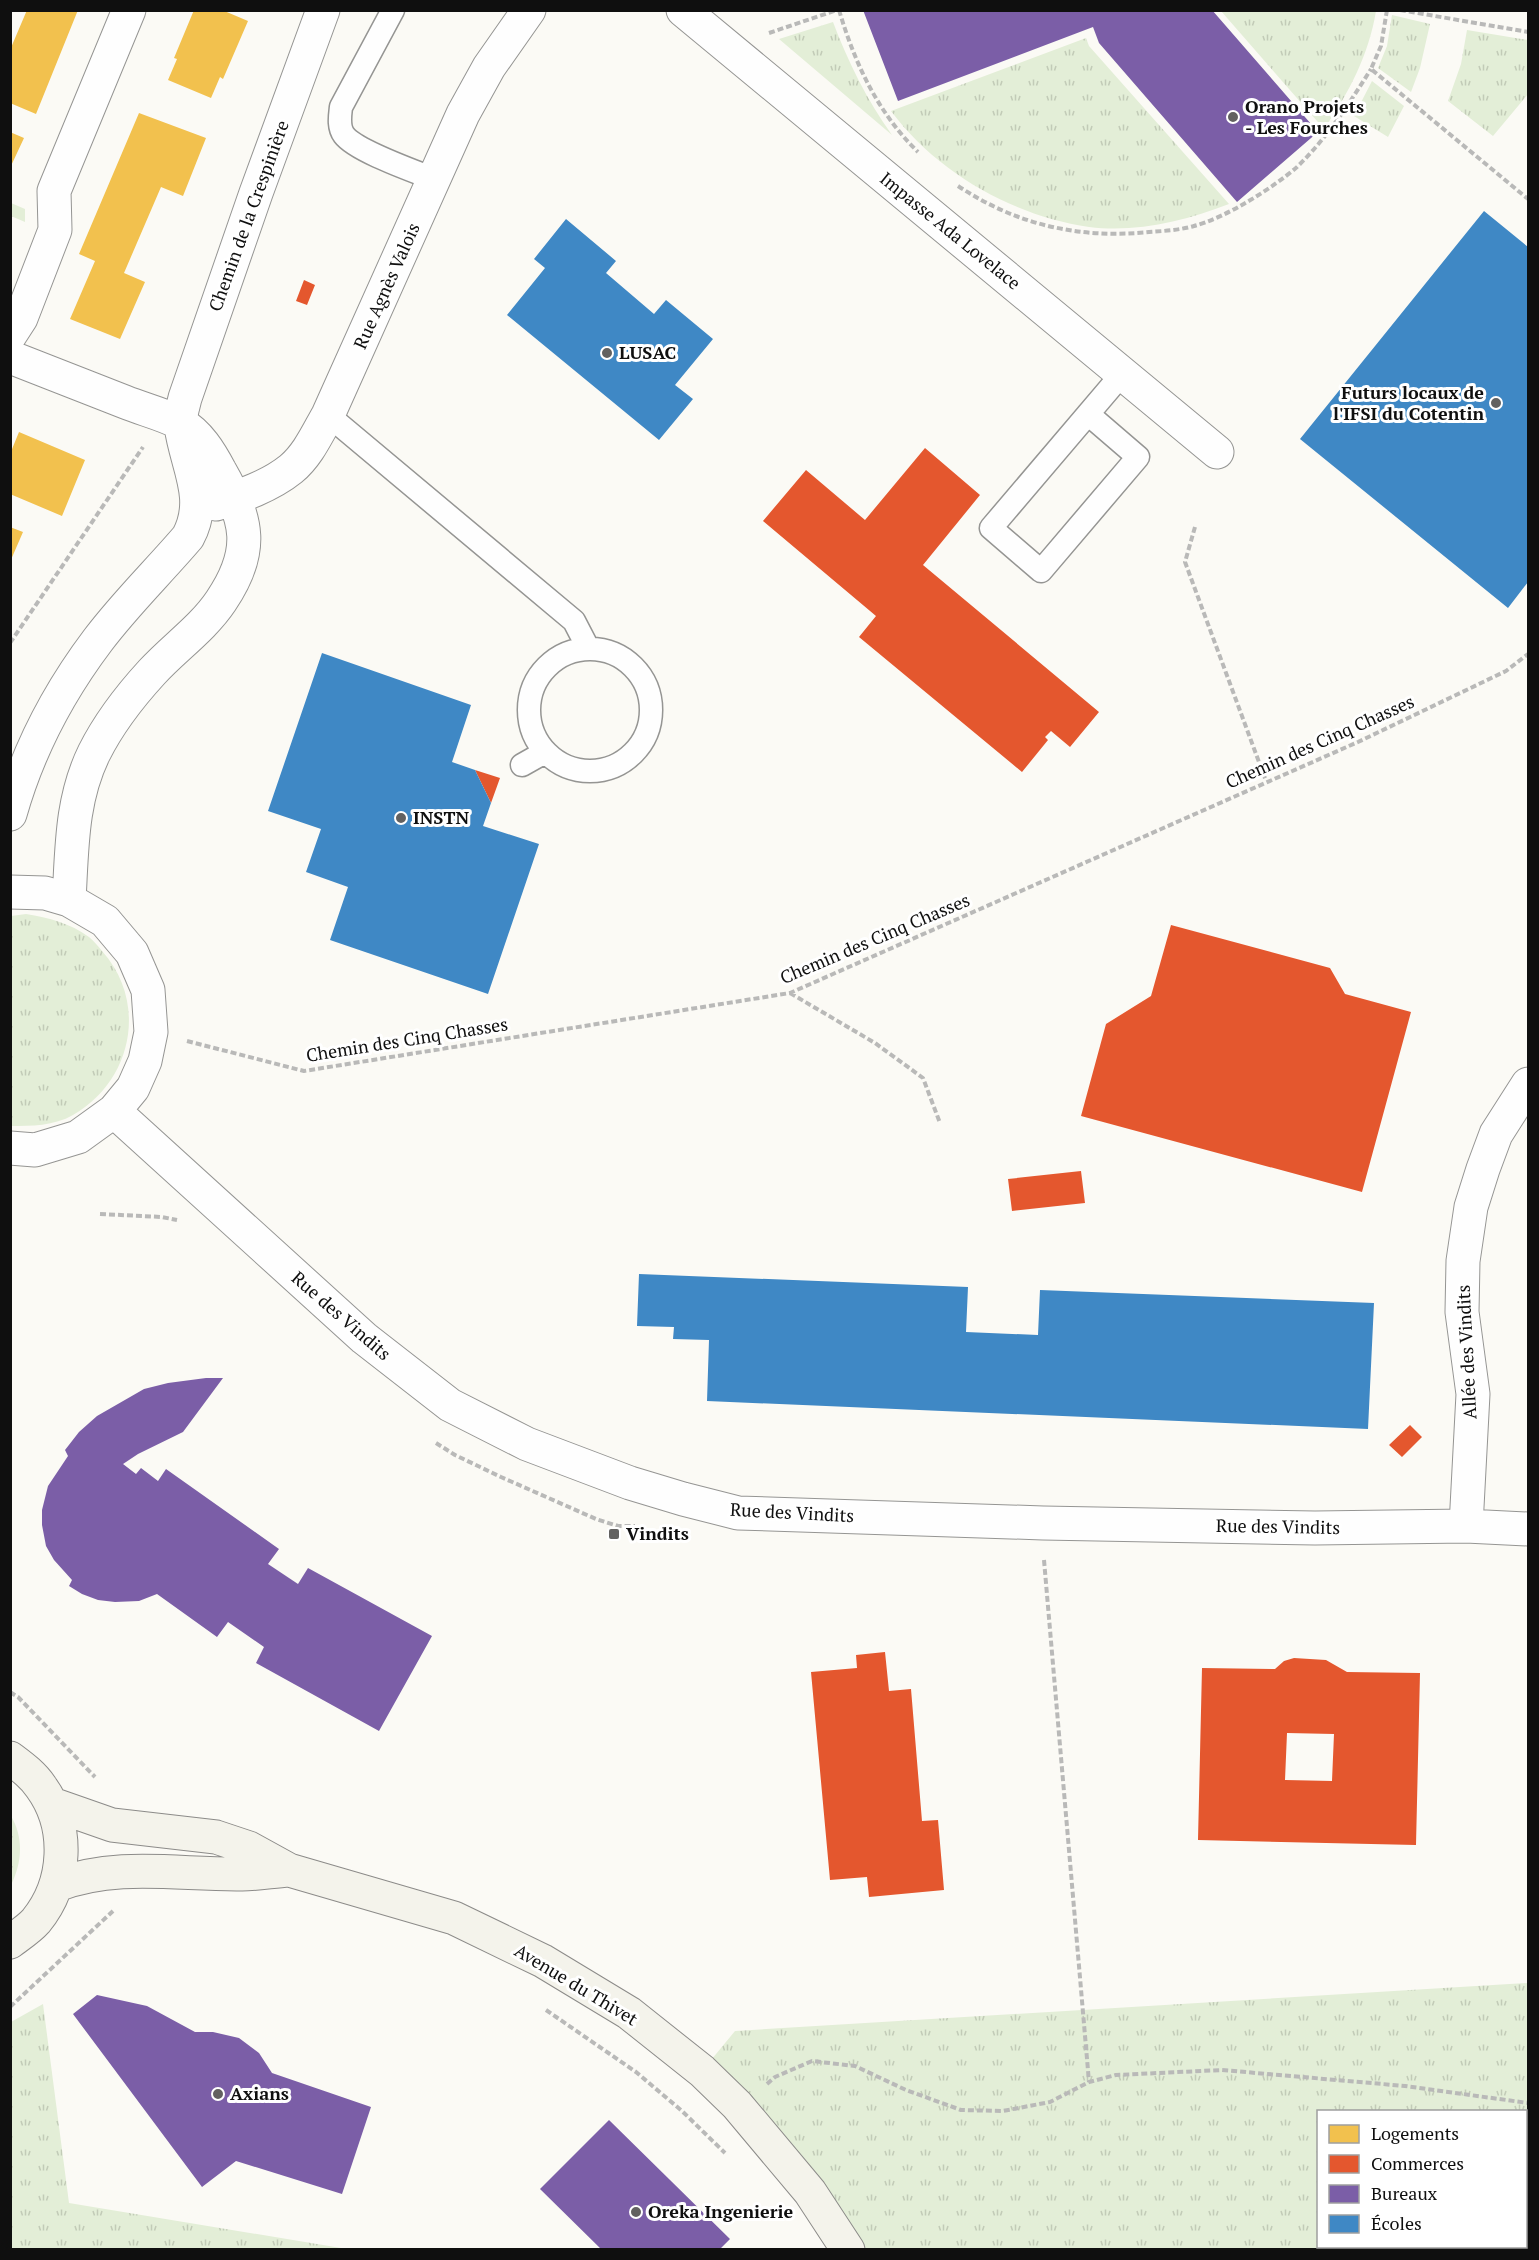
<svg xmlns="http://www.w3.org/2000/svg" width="1539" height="2260" font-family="'PT Serif',serif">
  <defs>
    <pattern id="grass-tufts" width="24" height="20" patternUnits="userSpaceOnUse" patternTransform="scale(1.5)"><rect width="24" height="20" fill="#e3eed7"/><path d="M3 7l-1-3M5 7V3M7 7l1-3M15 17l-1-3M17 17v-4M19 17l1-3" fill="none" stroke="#c2cbb7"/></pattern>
  </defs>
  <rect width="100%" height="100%" fill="#fbfaf5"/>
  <!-- grass -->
  <path fill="url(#grass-tufts)" fill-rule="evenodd" d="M1221 11H1376C1369 54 1349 93 1324 129Z
    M1392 15 1430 24 1420 68 1411 92 1378 68 1387 46Z
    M833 22C848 62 867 100 892 135L779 39Z
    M1467 30 1528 40V94L1493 136 1448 101 1461 64Z
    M1086 38 1089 46 1229 204C1185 221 1136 233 1089 227 1014 216 937 173 891 111Z
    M1372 81 1404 106 1388 137 1354 116Z
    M11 203 25 209V222L11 216Z
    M26 914C49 918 70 923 89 937 94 941 98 946 102 951 148 1002 133 1081 73 1115 54 1126 31 1126 11 1126V916Z
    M11 1816C24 1838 22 1863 11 1885Z
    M1528 1983V2249H848L702 2071 735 2031ZM1318 2112H1526V2246H1318Z
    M43 2004 69 2203 347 2249H11V2022Z"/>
  <!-- homes -->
  <path fill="#f2c14e" d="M27 10H78L36 114 10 103V50Z
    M194 10H222L248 21 223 79 220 77 211 98 168 80 177 59 174 58Z
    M139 113 206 138 183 196 161 187 124 273 145 282 120 339 70 319 95 261 79 254Z
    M10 132 24 138 10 168Z
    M19 432 85 460 62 516 10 494V454Z
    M10 527 23 532 10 562Z"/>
  <!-- shops -->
  <path fill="#e4572e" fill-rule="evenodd" d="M304 280 315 285 307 305 296 301Z
    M925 448 980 495 923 565 1099 712 1070 747 1051 731 1045 737 1048 740 1022 772 859 637 876 616 763 521 806 470 865 520Z
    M475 770 500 778 491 803Z
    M1171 925 1330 968 1345 994 1411 1012 1362 1192 1081 1116 1106 1024 1151 996Z
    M1081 1171 1085 1203 1012 1211 1008 1179Z
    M1410 1425 1422 1437 1402 1457 1389 1445Z
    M885 1652 889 1691 911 1689 922 1821 938 1820 944 1890 869 1897 867 1877 830 1880 811 1672 857 1668 856 1655Z
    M1294 1658 1326 1660 1347 1672 1420 1673 1416 1845 1198 1840 1202 1668 1275 1669 1284 1661ZM1287 1733 1334 1734 1332 1781 1285 1780Z"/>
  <!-- offices -->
  <path fill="#7b5ea7" d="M863 10H1212L1318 132 1237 202 1099 43 1093 27 898 101Z
    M206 1378H223L183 1432 138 1454 123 1464 136 1474 141 1468 158 1481 166 1469 279 1549 268 1564 298 1584 308 1568 432 1636 379 1731 256 1663 264 1647 228 1622 217 1637 157 1594 139 1601 115 1602 98 1600 82 1594 69 1586 72 1580 54 1560 46 1546 42 1525V1510L48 1486 68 1456 65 1450 79 1432 97 1416 144 1389 168 1383Z
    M97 1995 147 2006 195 2032H213L239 2038 259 2053 272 2073 371 2107 342 2194 236 2161 202 2187 73 2014Z
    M609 2120 730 2239 719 2250H602L540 2189Z"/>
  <!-- schools -->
  <path fill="#3f88c5" d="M1484 211 1528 247V582L1508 608 1300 439Z
    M566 219 616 261 606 273 654 314 666 300 713 339 675 385 693 399 659 440 507 315 545 268 534 259Z
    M322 653 471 705 452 762 475 770 491 803 483 826 539 844 488 994 330 940 348 887 306 872 321 829 268 811Z
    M639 1274 968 1287 966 1332 1038 1335 1040 1290 1374 1303 1368 1429 707 1401 709 1340 673 1339 674 1327 637 1326Z"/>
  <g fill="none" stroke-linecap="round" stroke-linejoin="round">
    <!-- lane casing -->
    <g stroke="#959593" stroke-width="25">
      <path id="lane" d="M393 10 341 107C340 116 338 127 344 135 356 151 414 171 434 179
        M1088 414 1138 457 1041 571 991 528 1122 374
        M328 415 574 621 588 648
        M529 710a61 61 0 1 1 122 0a61 61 0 1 1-122 0Z
        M522 765 545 752"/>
    </g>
    <!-- street casing -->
    <g stroke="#959593" stroke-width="35">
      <path id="street" d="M683 10 1217 452
        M10 335 21 318 55 230 54 191 129 10
        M10 357C49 372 87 387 125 402 142 409 163 414 180 423 199 434 210 452 220 471 248 520 255 551 221 601 203 628 174 648 152 672 130 696 108 725 94 753 71 800 72 849 69 900
        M216 504C241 496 270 486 291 469 308 455 317 434 328 415L463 114 489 67 529 10
        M10 814C28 750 58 693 98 640 125 604 159 571 188 537 209 498 186 465 181 426 179 417 183 407 185 398L256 193 323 10
        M10 892 45 893 69 900 105 921 132 953 148 990 151 1032 145 1061 133 1088 114 1111 78 1137 35 1150 10 1148
        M114 1111 364 1338 450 1405 527 1444 630 1483 683 1499 738 1513 1043 1523 1315 1528 1466 1526 1528 1529
        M1466 1526 1473 1394 1462 1312 1463 1261 1471 1207 1483 1169 1496 1134 1528 1084"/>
    </g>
    <!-- secondary casing -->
    <g stroke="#8c8b89" stroke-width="35">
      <path id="secondary" d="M10 1758C22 1767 33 1775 41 1787 70 1827 67 1883 36 1921 29 1929 18 1936 10 1942
        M52 1804 112 1825 216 1837 249 1848 289 1870 454 1918 543 1961 629 2013 702 2071 737 2105 810 2192 848 2250
        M57 1885C117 1862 179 1875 242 1874 257 1874 273 1871 289 1870"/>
    </g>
    <!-- path -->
    <path stroke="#b9b9b8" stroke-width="4" stroke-dasharray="6 3" stroke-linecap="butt" d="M839 10C855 64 878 113 918 152
      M1387 10 1381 46 1371 69 1528 199
      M1400 10 1528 32
      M769 33 837 10
      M958 186C1017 225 1079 239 1149 232 1164 231 1180 230 1194 226 1225 218 1273 188 1297 167 1327 138 1349 104 1371 69
      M1195 527 1185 562 1266 781
      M10 643 143 447
      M790 993 875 1043 923 1078 940 1123
      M187 1041 304 1071 790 993 1358 742 1506 671 1528 654
      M100 1214 162 1217 177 1220
      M436 1443 455 1455 501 1477 596 1519 618 1526H635
      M1044 1560 1089 2082
      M10 1692 18 1697 95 1777
      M10 2007 113 1911
      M546 2010 636 2072 682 2111 725 2153
      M767 2084 775 2077 812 2061 855 2066 906 2090 961 2110 1003 2111 1050 2102 1089 2082 1116 2075 1222 2070 1405 2086 1528 2103"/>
    <!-- lane -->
    <use href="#lane" stroke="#fefefe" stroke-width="22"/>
    <!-- street -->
    <use href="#street" stroke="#fefefe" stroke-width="33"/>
    <!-- secondary -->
    <use href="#secondary" stroke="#f4f3eb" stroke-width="33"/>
  </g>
  <!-- markers -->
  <g fill="#626160" stroke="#fff" stroke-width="2">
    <circle cx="1233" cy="117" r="6"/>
    <circle cx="607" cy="353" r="6"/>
    <circle cx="1496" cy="403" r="6"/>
    <circle cx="401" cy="818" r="6"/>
    <rect x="608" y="1528" width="12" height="12" rx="3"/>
    <circle cx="218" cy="2094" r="6"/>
    <circle cx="636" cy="2212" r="6"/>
  </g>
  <g text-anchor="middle" stroke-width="6" stroke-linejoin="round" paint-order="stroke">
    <!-- poi labels -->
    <g font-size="18" font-weight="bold" fill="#0f0f0f" stroke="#fff" text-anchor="start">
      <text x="1245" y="113">Orano Projets<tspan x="1245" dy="21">- Les Fourches</tspan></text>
      <text x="619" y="359">LUSAC</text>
      <text x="1484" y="399" text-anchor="end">Futurs locaux de<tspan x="1484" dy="21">l'IFSI du Cotentin</tspan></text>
      <text x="413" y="824">INSTN</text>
      <text x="626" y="1540">Vindits</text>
      <text x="230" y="2100">Axians</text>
      <text x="648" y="2218">Oreka Ingenierie</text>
    </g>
    <!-- street labels -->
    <g font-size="18" fill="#0f0f0f" stroke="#fff">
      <text transform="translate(249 216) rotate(-70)" y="6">Chemin de la Crespinière</text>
      <text transform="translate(950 231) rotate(39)" y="6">Impasse Ada Lovelace</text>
      <text transform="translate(387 286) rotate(-66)" y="6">Rue Agnès Valois</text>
      <text transform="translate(1320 742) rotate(-24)" y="6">Chemin des Cinq Chasses</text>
      <text transform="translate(875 939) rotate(-23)" y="6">Chemin des Cinq Chasses</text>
      <text transform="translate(407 1040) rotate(-9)" y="6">Chemin des Cinq Chasses</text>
      <text transform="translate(341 1316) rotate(41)" y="6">Rue des Vindits</text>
      <text transform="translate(1467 1352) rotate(-93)" y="6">Allée des Vindits</text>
      <text transform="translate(792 1513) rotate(3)" y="6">Rue des Vindits</text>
      <text transform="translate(1278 1527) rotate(1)" y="6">Rue des Vindits</text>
      <text transform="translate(576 1985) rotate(31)" y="6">Avenue du Thivet</text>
    </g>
  </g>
  <!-- border -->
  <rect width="1539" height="2260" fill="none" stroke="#0f0f0f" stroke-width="24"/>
  <!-- legend -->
  <rect x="1317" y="2110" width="210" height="138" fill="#ffffff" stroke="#9f9f9f" stroke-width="1.5"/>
  <rect x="1329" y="2125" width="30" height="18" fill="#f2c14e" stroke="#9f9f9f" stroke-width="1.5"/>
  <text x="1371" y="2140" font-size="18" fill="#0f0f0f">Logements</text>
  <rect x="1329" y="2155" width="30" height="18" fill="#e4572e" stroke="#9f9f9f" stroke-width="1.5"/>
  <text x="1371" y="2170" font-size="18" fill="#0f0f0f">Commerces</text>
  <rect x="1329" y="2185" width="30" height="18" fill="#7b5ea7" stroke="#9f9f9f" stroke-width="1.5"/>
  <text x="1371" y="2200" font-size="18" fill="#0f0f0f">Bureaux</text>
  <rect x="1329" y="2215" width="30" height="18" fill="#3f88c5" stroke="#9f9f9f" stroke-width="1.5"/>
  <text x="1371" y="2230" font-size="18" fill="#0f0f0f">Écoles</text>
</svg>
